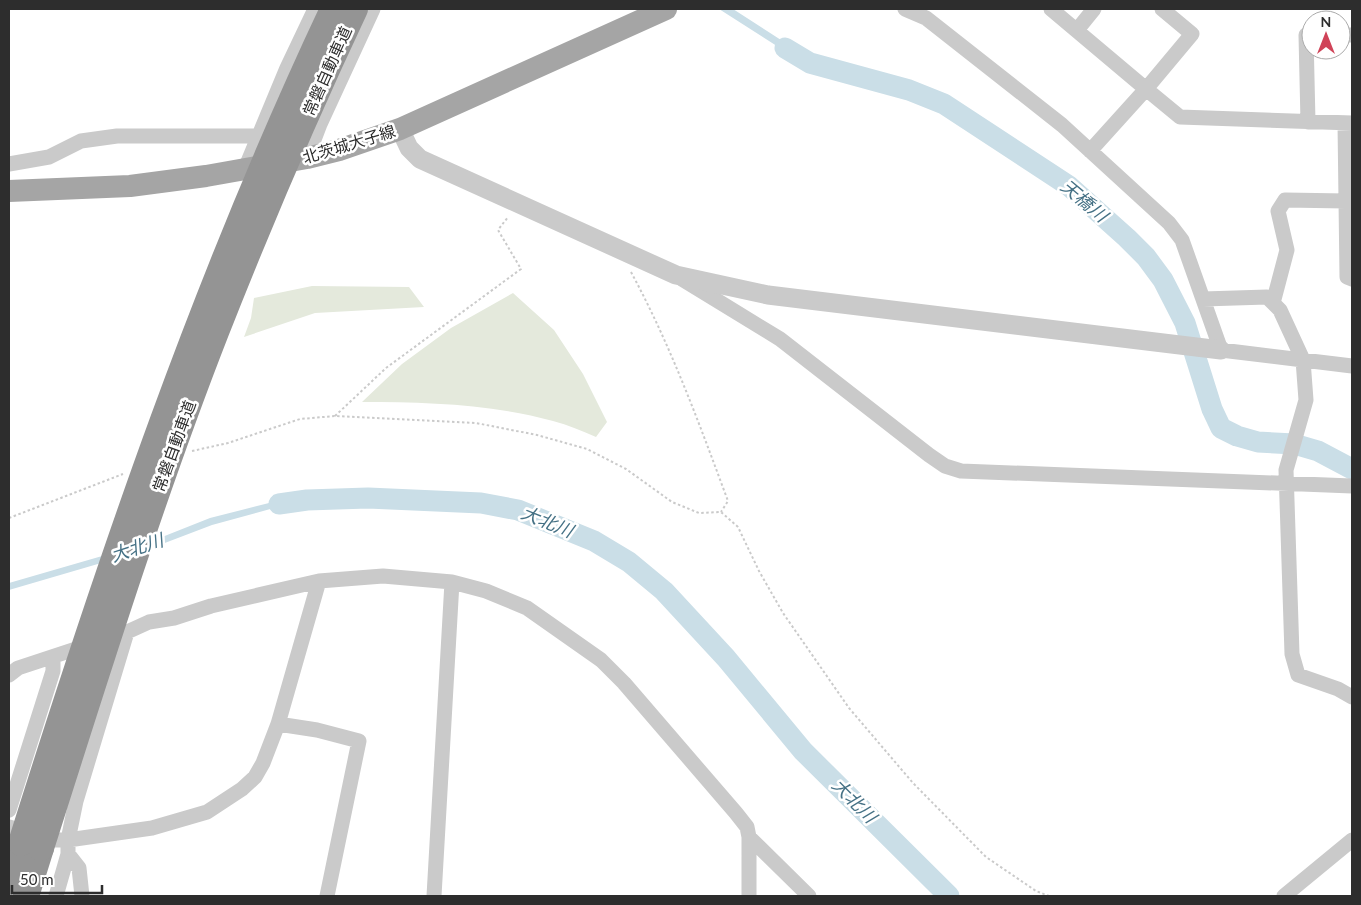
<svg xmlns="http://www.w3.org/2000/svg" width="1361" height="905" font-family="Lato,'Noto Sans JP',sans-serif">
  <rect width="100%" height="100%" fill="#fff"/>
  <!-- green -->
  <path fill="#e4e9dc" d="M312 286 409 287 424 307 315 313 244 337 251 318 254 298Z
    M513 293 554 330 583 374 607 422 596 437C582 431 568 425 553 421 492 404 425 402 362 402L402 364 451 328Z"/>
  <!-- water -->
  <path fill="#cadee7" d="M719 9H733L812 60 808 66Z
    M307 496V503L274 508 212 525 149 549 9 590V583L147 543 210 518 273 502Z"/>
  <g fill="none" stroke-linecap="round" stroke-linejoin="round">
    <!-- river -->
    <path stroke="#cadee7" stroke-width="21" d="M785 48 810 63 909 90 944 104 1069 186 1127 238 1146 257 1163 280 1185 323 1212 409 1221 428 1237 436 1258 442 1294 444 1318 451 1352 469
      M279 504 307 500 368 498 481 503 518 510 594 541 629 562 664 591 726 658 803 751 949 896"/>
    <!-- path -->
    <path stroke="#cacaca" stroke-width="2" stroke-dasharray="2.5 2.5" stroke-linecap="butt" d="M631 272C671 346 699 423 728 501L721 512
      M335 416 386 368 521 269 498 230 508 217
      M192 451 228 443 300 419 335 416 476 423 537 435 587 449 626 469 672 502 699 513 721 512 738 527 759 571 783 613 849 708 913 783 986 857 1036 891 1049 896
      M9 518 123 474"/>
    <!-- minor -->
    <path stroke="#cacaca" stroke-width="15" d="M905 9 926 18 1062 125 1169 223 1182 240 1221 350 1352 366
      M1051 9 1146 89 1090 151
      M1162 9 1192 34 1146 89 1180 117 1352 123
      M1077 30 1094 9
      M1341 35H1352
      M1308 122 1306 35H1311
      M1345 123 1347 277 1352 279
      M307 158 320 124 373 9
      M9 164 49 157 81 141 117 136H259
      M245 169 287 68 315 9
      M682 279 780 339 929 455 945 466 961 471 1352 486
      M1203 299 1267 297 1280 310 1303 360 1306 400 1286 470 1292 654 1298 675 1338 689 1352 697
      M1273 303 1287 250 1278 211 1285 200 1346 201
      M9 675 18 668 127 632 149 622 174 618 211 606 319 581 383 576 452 582 486 591 527 608 601 660 624 683 736 813 747 827 749 837V896
      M278 724 317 730 359 741 327 896
      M9 810 53 671V657
      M9 827 53 840H68L152 828 207 812 242 789 255 777 263 763 278 724 319 581
      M749 837 809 896
      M68 854 79 868 82 896
      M56 896 68 854V840L76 801 127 632
      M434 896 452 582
      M1284 896 1352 840"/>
    <!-- tertiary -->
    <path stroke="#cacaca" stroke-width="19" d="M400 129 409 148 420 159 676 275 768 295 1221 350"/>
    <!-- primary -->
    <path stroke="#a5a5a5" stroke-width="22" d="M9 191 130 186 206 176 307 158 339 150 400 129 666 9"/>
    <!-- motorway -->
    <path stroke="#949494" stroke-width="26" d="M9 882 21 843
      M26 896 41 848"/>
    <!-- motorway-bridge -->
    <path stroke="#949494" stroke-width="26" d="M21 843C110 560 206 278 333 9
      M41 848C96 675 150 501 216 332 259 223 305 115 355 9"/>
  </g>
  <g text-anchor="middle" stroke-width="5" stroke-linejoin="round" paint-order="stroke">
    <!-- street labels -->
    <g font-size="16" fill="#2d2d2d" stroke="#fff">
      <text transform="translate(327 71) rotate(-66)" y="6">常磐自動車道</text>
      <text transform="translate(349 144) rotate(-17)" y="6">北茨城大子線</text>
      <text transform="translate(174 446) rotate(-70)" y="6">常磐自動車道</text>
    </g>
    <!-- water labels -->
    <g font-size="18" font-style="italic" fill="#457185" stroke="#fff">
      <text transform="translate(1084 201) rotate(40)" y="6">天橋川</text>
      <text transform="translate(547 522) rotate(22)" y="6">大北川</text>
      <text transform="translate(137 548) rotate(-18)" y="6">大北川</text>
      <text transform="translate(854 801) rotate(45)" y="6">大北川</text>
    </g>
  </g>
  <!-- border -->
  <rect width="1361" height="905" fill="none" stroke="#2d2d2d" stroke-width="20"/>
  <!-- north arrow -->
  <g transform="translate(1326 35)"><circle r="24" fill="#ffffff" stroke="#ababab"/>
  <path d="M0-4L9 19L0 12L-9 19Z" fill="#d04358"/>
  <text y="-8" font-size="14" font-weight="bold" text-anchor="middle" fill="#2d2d2d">N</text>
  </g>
  <!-- scale -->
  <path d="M12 885v8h90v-8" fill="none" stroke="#2d2d2d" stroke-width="2.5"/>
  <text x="20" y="885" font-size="15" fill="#2d2d2d" stroke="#ffffff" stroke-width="4" paint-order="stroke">50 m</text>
</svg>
